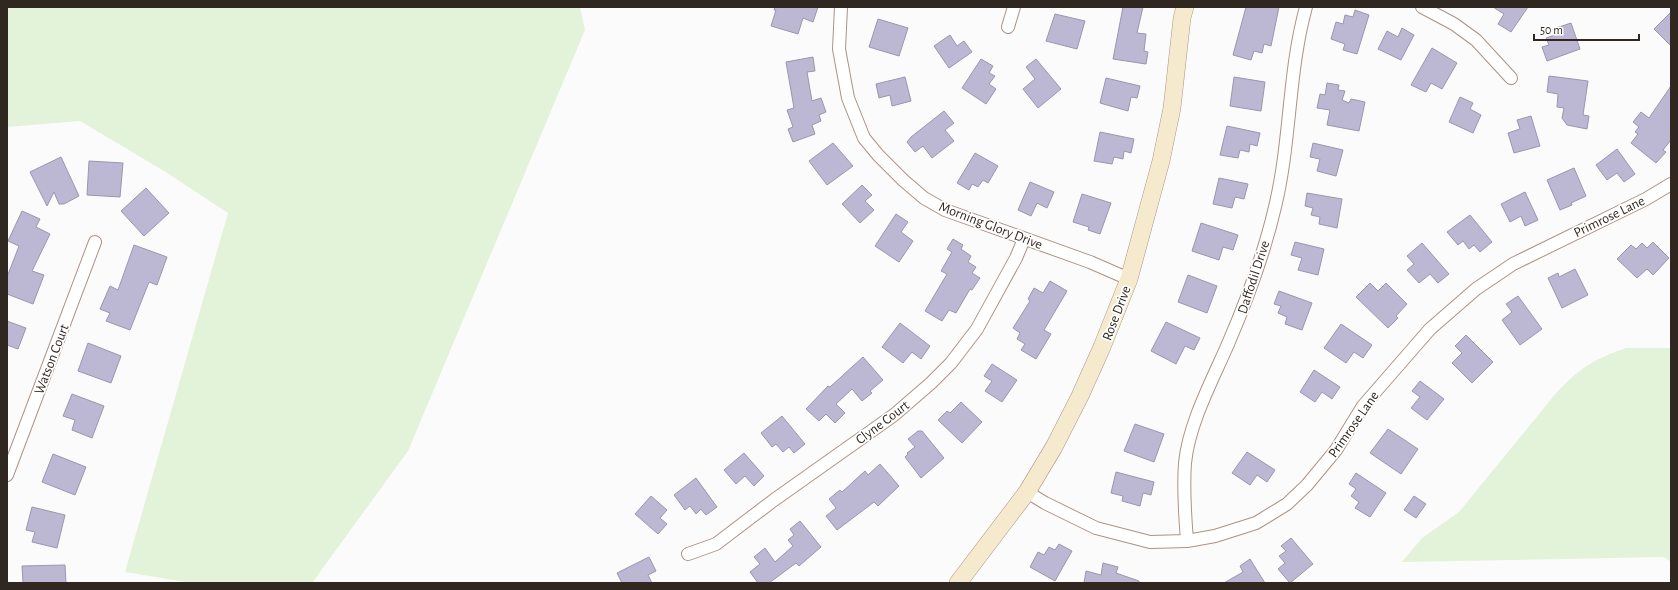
<svg xmlns="http://www.w3.org/2000/svg" width="1678" height="590" font-family="'Alegreya Sans',sans-serif">
  <rect width="100%" height="100%" fill="#fbfbfb"/>
  <!-- green -->
  <path fill="#e2f3d9" d="M7 7H580L585 30 408 451 312 583H192L125 572 228 213 164 171 80 121 7 127Z
    M1626 348H1671V562L1664 557 1402 562 1422 538 1459 512 1557 392C1580 368 1594 359 1626 348Z"/>
  <!-- building -->
  <path fill="#bcb8d3" stroke="#9a96b0" d="M775 7H818L813 22 803 18 798 34 771 26 776 10H774Z
    M1123 7H1143L1137 33 1146 34 1144 51 1148 52 1146 64 1113 59Z
    M1246 7H1279L1271 46 1264 44 1262 53 1254 51 1251 60 1233 55Z
    M1493 7H1528L1511 32 1498 24 1504 14Z
    M1355 10 1369 15 1357 54 1343 50 1345 44 1331 39 1336 22 1343 24 1345 15 1353 17Z
    M1671 12V46L1654 29Z
    M1055 14 1085 21 1077 49 1046 41Z
    M878 19 908 28 899 56 869 47Z
    M1571 23 1580 49 1547 61 1542 47 1549 45 1546 38 1555 35 1553 29Z
    M1402 28 1414 35 1401 60 1378 49 1387 31 1398 37Z
    M950 35 957 46 964 41 972 52 949 68 934 46Z
    M1432 48 1457 63 1442 89 1431 83 1426 92 1411 85Z
    M813 57 815 71 807 72 812 101 821 98 826 112 819 115 821 121 812 125 815 134 793 142 788 129 793 127 787 110 794 108 786 62Z
    M981 59 993 66 989 73 995 76 989 84 996 89 986 104 962 88Z
    M1036 59 1061 89 1038 108 1023 89 1035 79 1026 67Z
    M1549 76 1588 81 1583 115 1589 116 1587 129 1567 125 1562 118 1564 108 1557 107 1558 94 1547 92Z
    M905 77 911 101 892 106 890 95 879 98 876 84Z
    M1234 77 1265 82 1261 111 1230 106Z
    M1106 78 1140 86 1137 98 1131 97 1128 111 1100 103Z
    M1327 83 1339 85 1338 90 1345 91 1342 100 1349 103 1351 99 1365 102 1359 131 1327 125 1330 110 1317 108 1320 94 1325 95Z
    M1671 86V140L1663 150 1666 152 1656 163 1631 143 1638 134 1635 132 1639 127 1633 122 1641 112 1649 118Z
    M1460 97 1473 103 1470 109 1481 115 1473 133 1449 122Z
    M944 111 954 123 945 130 954 141 932 158 923 146 915 152 907 142 911 137Z
    M1531 116 1540 146 1514 153 1508 133 1520 129 1517 120Z
    M1227 126 1260 133 1257 146 1250 144 1249 152 1240 150 1238 158 1220 155Z
    M1100 132 1134 139 1131 153 1124 151 1123 159 1114 157 1112 164 1094 161Z
    M833 143 853 166 827 185 809 161Z
    M1313 143 1343 150 1336 176 1317 171 1320 159 1310 157Z
    M1617 149 1635 174 1624 182 1617 173 1607 180 1596 165Z
    M975 153 998 166 988 183 983 180 978 187 972 184 969 190 957 183Z
    M61 157 79 196 64 204H59L54 192 47 206 30 172Z
    M89 161 123 163 120 197 87 195Z
    M1574 168 1586 196 1571 203 1572 205 1560 210 1547 180Z
    M1219 178 1248 184 1244 199 1235 197 1232 208 1213 204Z
    M1030 182 1054 192 1047 208 1037 203 1031 216 1018 210Z
    M862 185 872 195 865 201 874 210 860 223 842 204Z
    M146 188 169 213 144 236 121 211Z
    M1525 192 1538 220 1525 226 1521 216 1510 222 1501 204Z
    M1307 193 1342 199 1337 228 1319 224 1320 217 1311 215 1313 208 1305 206Z
    M1082 194 1111 203 1100 234 1088 230 1089 227 1073 222Z
    M22 211 40 219 36 227 50 234 32 271 44 275 33 304 7 294V277L19 246 8 241Z
    M896 214 908 222 901 232 913 241 899 262 875 246Z
    M1470 215 1492 242 1480 252 1474 245 1469 249 1463 241 1458 245 1447 232Z
    M1201 223 1238 235 1233 250 1223 247 1219 260 1192 251Z
    M953 239 963 245 961 249 971 256 968 262 976 267 972 273 980 278 972 290 970 289 956 313 949 310 942 321 925 311 947 274 941 271 952 252 947 249Z
    M1295 242 1324 249 1318 275 1298 270 1302 258 1291 255Z
    M1653 242 1669 258 1653 275 1647 269 1637 278 1617 259 1631 245 1636 249 1642 243 1647 248Z
    M1422 243 1449 274 1438 283 1430 274 1419 283 1407 270 1414 264 1407 256Z
    M134 245 167 257 157 285 149 282 130 330 106 321 110 313 100 309 110 286 118 290Z
    M1575 269 1588 295 1562 308 1548 278 1558 273 1559 277Z
    M1188 275 1217 286 1207 313 1178 302Z
    M1050 281 1067 291 1044 330 1051 334 1036 359 1021 350 1025 344 1017 339 1020 333 1013 328 1030 301 1028 299 1034 288 1043 293Z
    M1370 283 1378 291 1386 283 1407 304 1396 316 1398 318 1388 328 1356 297Z
    M1279 291 1312 303 1302 330 1285 324 1287 317 1278 313 1281 306 1274 304Z
    M1518 296 1542 329 1520 345 1502 320 1512 312 1506 304Z
    M7 321 26 328 18 349 7 345Z
    M1166 322 1200 338 1194 350 1185 346 1176 364 1151 351Z
    M900 323 930 346 921 359 912 352 903 363 882 347Z
    M1341 324 1372 345 1363 358 1354 352 1346 363 1324 348Z
    M1466 335 1493 362 1472 383 1452 363 1462 353 1455 346Z
    M88 343 121 356 111 383 78 371Z
    M863 357 883 380 870 391 872 393 862 401 852 389 836 404 845 413 835 423 826 414 819 421 806 409 828 386 830 387Z
    M992 364 1017 380 1002 402 985 391 992 381 984 376Z
    M1314 370 1340 387 1332 399 1322 392 1315 402 1300 392Z
    M1420 381 1444 399 1427 420 1411 408 1420 397 1412 391Z
    M72 394 104 406 92 438 72 430 75 420 63 416Z
    M961 402 982 422 962 443 938 420 947 411 950 413Z
    M782 416 805 444 794 453 789 447 783 452 776 444 772 447 761 433Z
    M1135 424 1164 434 1154 462 1124 451Z
    M1388 429 1418 449 1401 474 1370 453Z
    M918 431H922L944 458 921 478 905 457 908 454 907 453 915 447 908 439Z
    M1247 452 1275 470 1267 482 1257 475 1250 485 1232 473Z
    M744 453 764 476 754 486 745 476 736 484 724 470Z
    M53 454 86 467 75 495 42 482Z
    M880 464 899 486 878 506 874 502 837 530 826 516 836 508 829 499 840 490 842 492 865 471 868 475Z
    M1116 472 1154 482 1151 495 1143 493 1140 506 1122 501 1123 496 1111 493Z
    M1356 473 1386 493 1370 517 1355 508 1359 502 1351 496 1356 489 1349 484Z
    M696 478 717 507 706 515 701 509 696 514 690 506 685 510 674 495Z
    M651 496 667 510 660 518 667 524 658 534 635 514Z
    M1414 496 1426 504 1416 518 1404 510Z
    M32 507 65 515 57 548 32 542 35 532 26 530Z
    M800 521 821 547 799 566 796 563 769 583H758L750 572 760 564 754 557 765 548 775 562 793 546 788 540 794 535 790 529Z
    M1291 538 1313 564 1290 583 1278 569 1285 563 1279 556 1286 551 1281 546Z
    M1059 544 1072 551 1055 581 1030 567 1038 552 1044 555 1049 547 1055 550Z
    M649 557 656 571 648 575 652 583H622L617 573Z
    M1250 559 1265 583H1224L1243 572 1240 566Z
    M1103 563 1118 567 1116 573 1139 581V583H1084L1086 571 1101 575Z
    M65 565 66 583H23L22 566Z"/>
  <g fill="none" stroke-linecap="round" stroke-linejoin="round">
    <!-- minor casing -->
    <g stroke="#ac9384" stroke-width="14">
      <path id="minor" d="M841 7 839 49 848 98 864 138 878 155 903 180 924 198 945 210 1090 262 1129 279
        M1422 7 1454 24 1476 40 1511 78
        M1008 27 1014 7
        M7 475 95 242
        M1027 492 1045 503 1096 528 1150 542 1187 541 1215 536 1256 523 1287 504 1307 485 1336 450 1363 406 1430 329 1476 289 1513 264 1646 199 1671 184
        M1187 541C1185 516 1183 489 1185 463 1189 423 1212 381 1228 344 1247 300 1264 254 1275 207 1291 141 1288 72 1306 7
        M688 554 716 544 774 500 894 415 931 383 951 363 977 329 1016 258 1024 239"/>
    </g>
    <!-- secondary casing -->
    <g stroke="#ac9384" stroke-width="18">
      <path id="secondary" d="M958 583 1027 492 1054 447 1080 396 1102 347 1129 279 1161 161 1172 108 1182 18 1185 7"/>
    </g>
    <!-- minor -->
    <use href="#minor" stroke="#fff" stroke-width="12"/>
    <!-- secondary -->
    <use href="#secondary" stroke="#f5eace" stroke-width="17"/>
  </g>
  <g text-anchor="middle" stroke-width="3.5" stroke-linejoin="round" paint-order="stroke">
    <!-- street labels -->
    <g font-size="14" fill="#312721" stroke="#fff">
      <text transform="translate(1609 216) rotate(-26)" y="5">Primrose Lane</text>
      <text transform="translate(991 225) rotate(21)" y="5">Morning Glory Drive</text>
      <text transform="translate(1253 277) rotate(-72)" y="5">Daffodil Drive</text>
      <text transform="translate(1116 313) rotate(-69)" y="5">Rose Drive</text>
      <text transform="translate(51 359) rotate(-69)" y="5">Watson Court</text>
      <text transform="translate(882 422) rotate(-37)" y="5">Clyne Court</text>
      <text transform="translate(1353 424) rotate(-55)" y="5">Primrose Lane</text>
    </g>
  </g>
  <!-- border -->
  <rect width="1678" height="590" fill="none" stroke="#312721" stroke-width="16"/>
  <!-- scale -->
  <path d="M1534 34v6h105v-6" fill="none" stroke="#312721" stroke-width="2"/>
  <text x="1540" y="34" font-size="12" fill="#312721" stroke="#ffffff" stroke-width="3" paint-order="stroke">50 m</text>
</svg>
